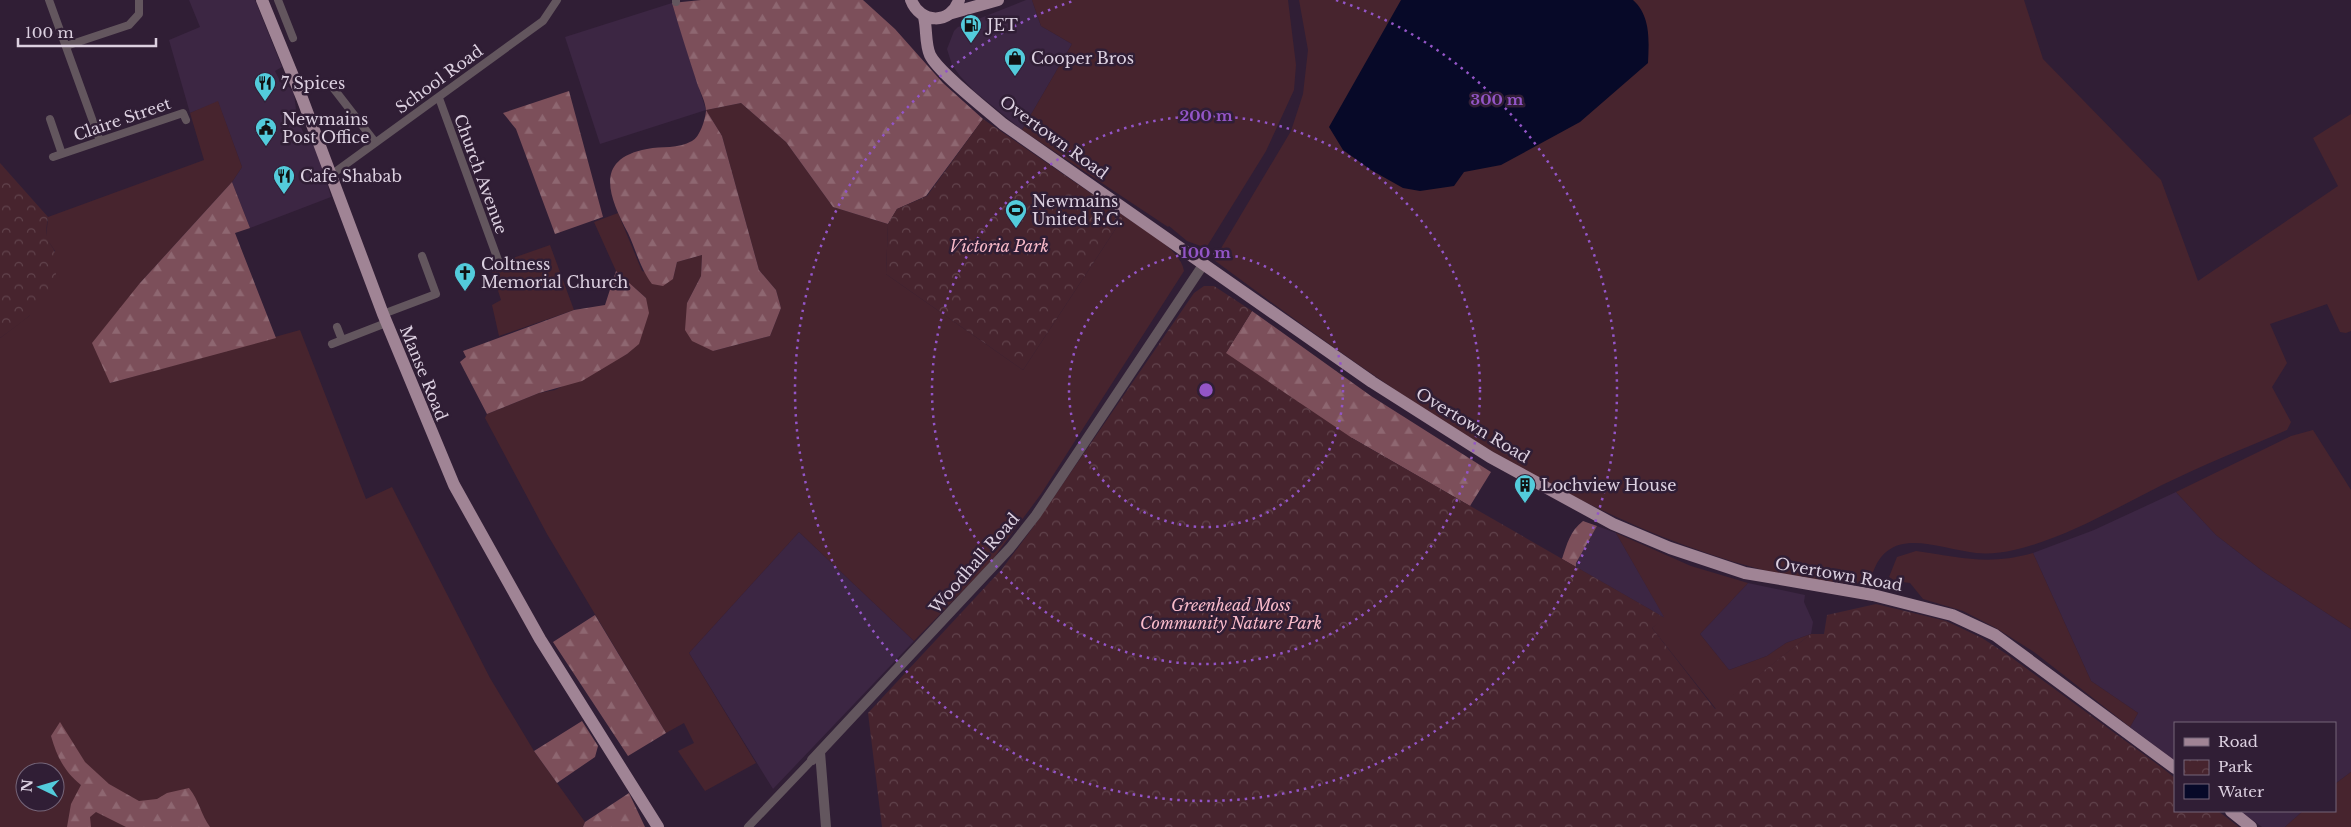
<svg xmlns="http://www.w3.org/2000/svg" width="2351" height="827" font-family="'Libre Baskerville',serif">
  <defs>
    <pattern id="forest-firs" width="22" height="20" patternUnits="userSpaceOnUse" patternTransform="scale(1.25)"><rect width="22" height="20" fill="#7c4f5a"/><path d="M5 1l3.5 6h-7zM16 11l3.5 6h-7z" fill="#8e6771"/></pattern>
    <pattern id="park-crowns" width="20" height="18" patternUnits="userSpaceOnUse" patternTransform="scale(1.25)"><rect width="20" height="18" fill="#47242e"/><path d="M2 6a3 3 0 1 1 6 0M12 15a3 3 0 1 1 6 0" fill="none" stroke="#61434c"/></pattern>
  </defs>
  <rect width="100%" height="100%" fill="#301e35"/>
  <!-- built -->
  <path fill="#3c2643" d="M189 0H255L282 67 275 71 281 83 290 88 294 93 297 118 304 134 318 152 331 197 250 228 232 182 242 167 218 102 190 113 169 40 200 27Z
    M1026 0H1032L1041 26 1072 44 1022 130 974 91 960 76 952 65 947 49 954 31 958 27Z
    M672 3 706 110 600 144 565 37Z
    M2176 492 2216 535 2264 572 2351 629V772L2335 784V723H2175V761L2130 727 2138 713 2091 681 2033 553 2094 530Z
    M1597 526 1616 533 1665 618 1576 567V563Z
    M799 532 914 641 773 789 689 653Z
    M1748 583 1805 595 1804 602 1813 622 1811 634 1786 643 1767 656 1729 670 1700 634Z
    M2240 811H2303L2285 827H2262Z"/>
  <!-- grass -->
  <path fill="#47242e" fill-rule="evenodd" d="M1032 0H1288L1296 65 1294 90 1266 151 1206 248 1187 241 1169 226 1168 227 1022 130 1072 44 1041 26Z
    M1299 0H2024L2043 59 2161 180 2198 281 2338 186 2313 138 2351 114V331L2346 333 2340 332 2327 304 2270 324 2287 363 2272 387 2291 422 2287 430C2245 448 2203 465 2162 485 2114 509 2066 538 2014 550 2002 553 1988 554 1976 553 1933 548 1885 522 1870 582L1865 584C1837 582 1807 581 1779 574 1572 525 1383 385 1214 260L1291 131 1303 94 1308 50Z
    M218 101 242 167 232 182 140 283 110 383 300 330 366 499 392 487 490 678 534 751 585 822 583 827H0V338L29 316 55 251 46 238 48 217 204 160 190 113ZM25 772H55V802H25Z
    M741 103 786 142 833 207 888 224 886 274 1023 370 1124 216C1142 229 1181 249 1184 271L1041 494 990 563 914 641 799 532 689 653 756 763 705 791 678 751 694 743 684 723 666 733 547 534 485 418 487 414 539 393 555 390 627 354 646 298 616 271 594 222 618 213 642 271 673 279 677 262 702 255 701 276 687 303 713 351 770 336 781 308 776 290 759 270 722 136 706 110Z
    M550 245 574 310 499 336 492 305 501 300 490 266Z
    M2313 430 2351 490V629L2264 572 2216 535 2176 492 2291 436Z
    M1616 533 1691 566 1748 583 1700 634 1729 670 1767 656 1786 643 1811 634 1716 709 1652 628 1664 617Z
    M1916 551C1961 557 1987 566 2033 553L2091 681 2138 713 2130 727 2034 652 1996 628 1963 611 1923 599 1910 583 1895 581 1889 577 1897 557Z
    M2351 772V827H2285L2303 811H2335V784Z"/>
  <!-- forest -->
  <path fill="url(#forest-firs)" d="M701 0H863L895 29 943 83 983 119 926 196 897 209 888 224 833 207 786 142 741 103 706 110 722 136 759 270 776 290 781 308 770 336 713 351 692 341 685 330 687 303 701 276 702 255 677 262 673 279 663 286 652 284C640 268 636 250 628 233 609 197 593 159 647 149 662 146 678 149 692 141 700 137 705 120 706 111 706 104 701 93 698 86 689 58 680 31 672 3Z
    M569 91 603 217 555 234 516 129 503 113Z
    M232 182 250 228 235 233 276 338 110 383 92 343 140 283Z
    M616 271 646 298 649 313 639 344 627 354 582 381 539 393 487 414 460 362 466 357 463 351 574 310 605 305Z
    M1252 311 1371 396 1491 472 1470 506 1352 438 903 827 1079 526 1227 351Z
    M1583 521 1597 526 1576 563V567L1562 559C1567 544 1570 531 1583 521Z
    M595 615 666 733 628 756 553 642Z
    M582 721 598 746 595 757 557 783 534 751Z
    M60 722 85 762 109 784 139 801 157 799 167 793 189 788C199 800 201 815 210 827H126L96 812 90 817 91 827H67L71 804 81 785C64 771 57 757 51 736Z
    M629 793 645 827H583L585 822Z"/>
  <!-- park -->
  <path fill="url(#park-crowns)" d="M983 119 1124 216 1023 370 886 274 888 224 897 209 927 196Z
    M0 163 48 217C47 223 45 234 48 240 50 245 54 248 55 253 64 296 31 315 0 338Z
    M1204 286H1214L1252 311 1226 353 1352 438 1665 618 1652 628 1715 709 1811 634H1824L1827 615 1876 604 1946 621 1982 638 2008 655 2161 767 2175 778V811H2218L2239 827H882L868 713 1002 569 1034 526 1194 293Z"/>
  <!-- water -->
  <path fill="#070928" d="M1401 0H1633C1651 16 1649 41 1648 63L1580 122 1501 165 1464 172 1454 186 1420 191 1403 188 1371 170 1343 150 1329 127Z"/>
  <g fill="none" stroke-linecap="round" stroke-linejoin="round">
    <!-- minor -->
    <path stroke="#63565e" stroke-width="8" d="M49 0 100 141
      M278 0 293 38
      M676 0V2
      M66 46 129 25 139 14V0
      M334 89 375 142
      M439 98 498 260
      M50 119 62 154
      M53 157 183 113 186 120
      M331 175 543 21 557 0
      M383 314 436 294 422 256
      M337 327 342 340
      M332 344 386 323
      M748 827 812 760"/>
    <!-- tertiary -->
    <path stroke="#63565e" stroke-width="10" d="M820 752 826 827
      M812 760 1010 548 1036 515 1203 265"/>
    <!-- primary -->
    <path stroke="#a08495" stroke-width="12" d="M262 0 302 98 383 314 454 485 540 639 658 827
      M911 0C920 24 951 25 959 0
      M952 13 998 0
      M924 17C927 29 925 44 930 55 938 72 987 110 1003 124L1372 382 1490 457 1613 524 1670 548 1745 573 1873 595 1952 615 1995 635 2175 768
      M2231 811 2251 827"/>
  </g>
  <!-- distance rings -->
  <g fill="none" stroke="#9355c7" stroke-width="2.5" stroke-dasharray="2.5 5">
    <circle cx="1206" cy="390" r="137"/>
    <circle cx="1206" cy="390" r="274"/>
    <path d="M1336 0A411 411 0 1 1 1076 0"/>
  </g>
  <!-- icons -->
  <defs>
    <g id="fuel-pin" transform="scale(1.125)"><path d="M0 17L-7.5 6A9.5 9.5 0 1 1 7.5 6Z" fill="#53cbdb" stroke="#301e35"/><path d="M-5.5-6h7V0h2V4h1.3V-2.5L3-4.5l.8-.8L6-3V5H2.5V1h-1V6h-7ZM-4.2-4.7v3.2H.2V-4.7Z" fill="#111"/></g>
    <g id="shop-pin" transform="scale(1.125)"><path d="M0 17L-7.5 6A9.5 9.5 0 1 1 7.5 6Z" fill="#53cbdb" stroke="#301e35"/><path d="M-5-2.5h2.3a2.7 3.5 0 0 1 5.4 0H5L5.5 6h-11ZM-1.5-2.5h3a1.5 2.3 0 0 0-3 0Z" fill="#111"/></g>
    <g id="restaurant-pin" transform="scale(1.125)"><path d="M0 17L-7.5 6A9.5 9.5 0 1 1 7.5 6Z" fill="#53cbdb" stroke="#301e35"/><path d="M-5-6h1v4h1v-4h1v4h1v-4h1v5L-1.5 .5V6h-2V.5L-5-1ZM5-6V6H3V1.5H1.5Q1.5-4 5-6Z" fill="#111"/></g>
    <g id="civic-pin" transform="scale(1.125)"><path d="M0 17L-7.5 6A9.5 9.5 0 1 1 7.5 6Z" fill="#53cbdb" stroke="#301e35"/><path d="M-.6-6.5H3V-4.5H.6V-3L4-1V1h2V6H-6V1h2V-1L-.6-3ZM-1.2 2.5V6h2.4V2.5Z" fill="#111"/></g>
    <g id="stadium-pin" transform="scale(1.125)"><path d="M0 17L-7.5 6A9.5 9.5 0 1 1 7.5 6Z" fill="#53cbdb" stroke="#301e35"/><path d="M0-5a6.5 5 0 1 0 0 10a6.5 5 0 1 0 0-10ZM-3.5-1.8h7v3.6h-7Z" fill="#111"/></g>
    <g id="church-pin" transform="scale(1.125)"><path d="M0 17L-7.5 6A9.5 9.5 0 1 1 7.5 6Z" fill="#53cbdb" stroke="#301e35"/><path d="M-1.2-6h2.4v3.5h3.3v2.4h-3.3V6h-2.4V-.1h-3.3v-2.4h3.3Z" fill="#111"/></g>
    <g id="building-pin" transform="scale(1.125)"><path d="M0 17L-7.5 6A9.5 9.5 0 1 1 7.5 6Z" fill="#53cbdb" stroke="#301e35"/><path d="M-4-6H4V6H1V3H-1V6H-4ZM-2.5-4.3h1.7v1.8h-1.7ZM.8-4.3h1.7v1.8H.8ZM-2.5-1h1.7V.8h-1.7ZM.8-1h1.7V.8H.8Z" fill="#111"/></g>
  </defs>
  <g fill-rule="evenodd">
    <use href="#fuel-pin" x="971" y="25"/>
    <use href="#shop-pin" x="1015" y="58"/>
    <use href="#restaurant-pin" x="265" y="83"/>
    <use href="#civic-pin" x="266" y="128"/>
    <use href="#restaurant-pin" x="284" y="176"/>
    <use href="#stadium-pin" x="1016" y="210"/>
    <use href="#church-pin" x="465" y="273"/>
    <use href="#building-pin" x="1525" y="485"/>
  </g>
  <g text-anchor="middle" stroke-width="5" stroke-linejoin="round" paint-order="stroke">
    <!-- poi labels -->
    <g font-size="16" fill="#dcd0e0" stroke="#301e35" text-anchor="start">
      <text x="987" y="31">JET</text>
      <text x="1031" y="64">Cooper Bros</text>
      <text x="281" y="89">7 Spices</text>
      <text x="282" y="125">Newmains<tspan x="282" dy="18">Post Office</tspan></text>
      <text x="300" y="182">Cafe Shabab</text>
      <text x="1032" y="207">Newmains<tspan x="1032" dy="18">United F.C.</tspan></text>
      <text x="481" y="270">Coltness<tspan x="481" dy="18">Memorial Church</tspan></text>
      <text x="1541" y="491">Lochview House</text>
    </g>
    <!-- street labels -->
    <g font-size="16" fill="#dcd0e0" stroke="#301e35">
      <text transform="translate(439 79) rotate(-36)" y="6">School Road</text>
      <text transform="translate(122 119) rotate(-19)" y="6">Claire Street</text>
      <text transform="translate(1054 137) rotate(36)" y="6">Overtown Road</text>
      <text transform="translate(481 174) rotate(70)" y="6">Church Avenue</text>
      <text transform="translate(424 373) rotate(68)" y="6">Manse Road</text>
      <text transform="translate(1473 425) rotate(31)" y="6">Overtown Road</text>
      <text transform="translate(974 563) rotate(-49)" y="6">Woodhall Road</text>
      <text transform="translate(1839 574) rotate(10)" y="6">Overtown Road</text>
    </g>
    <!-- park labels -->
    <g font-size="16" font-style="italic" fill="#f8bac9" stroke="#301e35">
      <text x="999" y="252">Victoria Park</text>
      <text x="1231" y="611">Greenhead Moss<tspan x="1231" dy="18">Community Nature Park</tspan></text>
    </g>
  </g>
  <circle cx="1206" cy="390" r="8" fill="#9355c7" stroke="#301e35" stroke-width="2.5"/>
  <g font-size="15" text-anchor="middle" font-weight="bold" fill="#9355c7" stroke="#301e35" stroke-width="5" stroke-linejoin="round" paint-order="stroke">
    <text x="1497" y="105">300 m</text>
    <text x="1206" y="121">200 m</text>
    <text x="1206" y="258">100 m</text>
  </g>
  <!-- legend -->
  <rect x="2174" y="722" width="162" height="90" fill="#301e35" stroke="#756579"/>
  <rect x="2184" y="738" width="25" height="8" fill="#a08495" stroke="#756579"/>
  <text x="2218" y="747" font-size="15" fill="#dcd0e0">Road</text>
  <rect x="2184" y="760" width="25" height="15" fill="url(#park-crowns)" stroke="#756579"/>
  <text x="2218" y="772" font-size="15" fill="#dcd0e0">Park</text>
  <rect x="2184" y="784" width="25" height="15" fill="#070928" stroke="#756579"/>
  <text x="2218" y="797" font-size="15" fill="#dcd0e0">Water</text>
  <!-- north arrow -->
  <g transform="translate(40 787) rotate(275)"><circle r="24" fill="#301e35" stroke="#756579"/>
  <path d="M0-4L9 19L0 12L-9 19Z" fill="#53cbdb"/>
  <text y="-8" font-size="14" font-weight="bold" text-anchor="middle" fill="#dcd0e0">N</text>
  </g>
  <!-- scale -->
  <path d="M18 38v8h138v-8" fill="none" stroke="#dcd0e0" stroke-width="2.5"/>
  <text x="25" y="38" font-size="15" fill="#dcd0e0" stroke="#301e35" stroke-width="4" paint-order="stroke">100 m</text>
</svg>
